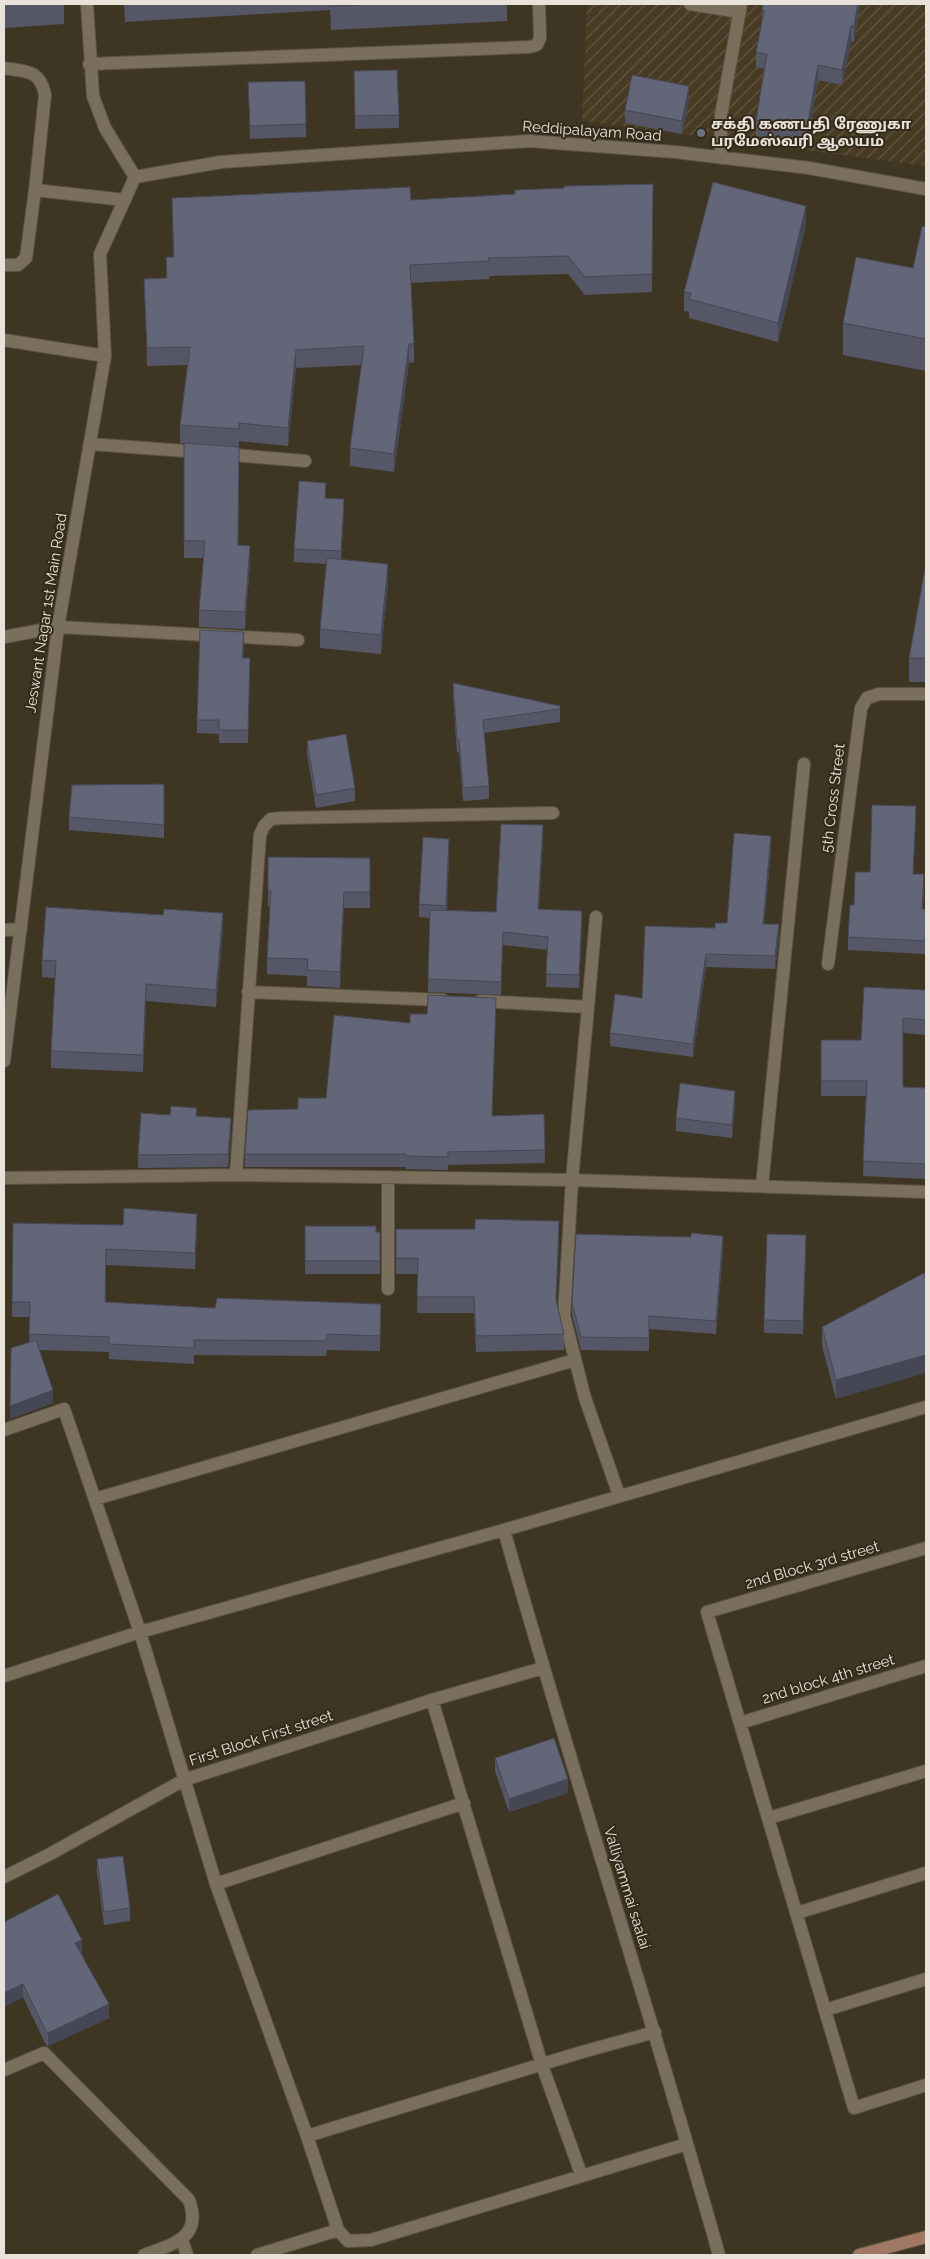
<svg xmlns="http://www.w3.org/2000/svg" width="930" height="2259" font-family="Raleway,'Noto Sans Tamil',sans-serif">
  <defs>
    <pattern id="industrial-furrows" width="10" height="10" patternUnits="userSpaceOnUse" patternTransform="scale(1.25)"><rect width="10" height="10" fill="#483b23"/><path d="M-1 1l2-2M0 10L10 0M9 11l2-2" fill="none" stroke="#625742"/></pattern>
  </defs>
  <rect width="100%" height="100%" fill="#3e3523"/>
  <!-- industrial -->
  <path fill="url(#industrial-furrows)" d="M587 4H926V166L582 121Z"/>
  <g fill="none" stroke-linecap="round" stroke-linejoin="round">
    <!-- street casing -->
    <g stroke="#5c5344" stroke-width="14">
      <path id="street" d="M87 4 93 96 105 128 135 177
        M690 4 740 12
        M89 64 529 47 537 45 540 38 539 4
        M4 68C26 72 40 69 45 95L35 190 125 200
        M721 158V115L741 4
        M135 177 221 162 529 141 675 152 809 168 926 189
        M4 265H18L26 258 35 190
        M4 340 105 356
        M90 444 200 452
        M222 454 305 461
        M4 637 58 627 298 640
        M4 930 21 929
        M828 964 861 708 867 698 879 694H926
        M248 992 443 1000
        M480 1001 588 1007 572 1180 564 1316 585 1398 619 1495
        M588 1007 596 917
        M4 1061 58 627 105 356 100 254 135 177
        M236 1175 260 835 264 826 271 819 282 818 553 813
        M4 1178 236 1175 572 1180 926 1192
        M762 1186 804 764
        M388 1289V1177
        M4 1430 64 1409 140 1632 216 1884 307 2136 338 2230 348 2241 371 2240 687 2144
        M95 1499 575 1360
        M504 1530C572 1773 651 2012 719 2255
        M926 1548 707 1612 854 2108 926 2085
        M4 1676 140 1632 504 1530 926 1407
        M432 1700 542 2065 581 2174
        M740 1723 926 1666
        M769 1818 926 1771
        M4 1877 50 1854 184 1780 432 1700 543 1668
        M216 1884 464 1803
        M797 1913 926 1873
        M825 2010 926 1979
        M4 2070 44 2053 189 2200C203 2238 173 2244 144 2255
        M307 2136 582 2052 655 2032
        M182 2240 187 2255
        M257 2255 338 2230"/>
    </g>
    <!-- secondary casing -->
    <g stroke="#5c5344" stroke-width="14">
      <path id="secondary" d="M859 2255 926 2237"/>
    </g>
    <!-- street -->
    <use href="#street" stroke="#796f5c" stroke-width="12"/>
    <!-- secondary -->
    <use href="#secondary" stroke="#a07864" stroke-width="12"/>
  </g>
  <!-- wall -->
  <path fill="#555767" d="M4 4H64V24L4 28Z
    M124 4H507V21L331 30 330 10 125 22Z
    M860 4 854 42 851 41 842 85 818 80 807 144 756 136V120L764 69 756 67V52L762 24V10Z
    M354 71 399 115V128L355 129Z
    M248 82 306 124V137L250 139Z
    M689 99 682 134 625 123V110Z
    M653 184 652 292 585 295 568 274 489 276V279L411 283 414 344V362L409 363 394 472 350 466V448L362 365 296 368 288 446 239 441 238 545 250 562 245 629 199 627V610L204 558H184V443H180V425L187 365 147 366 144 279 166 278V257H173L172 198 411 200 515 194Z
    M806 225 778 342 689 318V312L684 311V292Z
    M926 227V371L843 355V323L913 268Z
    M326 498 344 512 341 560 388 583 381 654 320 648V629L326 564 294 562V549Z
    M926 563V682H909V658Z
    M244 645 243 658 250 671 248 743H219V734L197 733V720Z
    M453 683 560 706V722L484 733 489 786V799L463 801 459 752 457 753 453 696Z
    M307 741 355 788V801L316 808 307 754Z
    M164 784V838L69 830V817Z
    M916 820 913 874 924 887 923 909H926L925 954 848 950V937L854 905 870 872Z
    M543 839 539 909 582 925 579 988 546 987 548 950 503 945 501 995 428 992 430 918 419 917V904L449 852 447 910 496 912Z
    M771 849 764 924 779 937 775 969 706 967 693 1057 610 1046V1033L642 998 715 928 727 923Z
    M268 857 370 858V908H344L340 988 307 986V976L267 974V958L270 907H268Z
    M223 930 216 1007 146 1001 143 1072 51 1068V1051L55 978 42 977V960Z
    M926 990V1035L903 1033V1087L926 1088V1179L863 1176 866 1096H821V1040H861Z
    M496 1011 492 1116 544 1114 545 1163 448 1165V1170L406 1169V1167H245V1154L326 1098 410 1023 427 1014Z
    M735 1104 732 1138 676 1131V1118Z
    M197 1116 231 1131 228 1167 138 1168V1155Z
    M13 1223 197 1230 195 1269 106 1265V1302L381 1319 380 1351 327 1350 326 1356 194 1355V1364L109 1359V1352L40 1350 53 1403 10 1419 29 1342 30 1317H12Z
    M305 1226 380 1232V1274H305Z
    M396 1229 559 1237 556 1302 564 1334V1350L476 1352 474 1313H417L418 1274H396Z
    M723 1249 716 1334 649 1329V1351L581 1350 572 1315V1302Z
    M806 1249 803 1334 764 1333V1320Z
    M926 1282 836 1399 822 1346V1327Z
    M495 1758 568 1793 509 1812 495 1771Z
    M97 1859 130 1908V1921L104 1925 97 1872Z
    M4 1922 82 1954 109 2018 48 2046 46 2045 23 1997 4 2007Z"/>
  <!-- shaded-wall -->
  <path fill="#454754" d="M858 4H860L854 42V26Z
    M851 26V41L842 85V70Z
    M818 65V80L807 144V129Z
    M689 86V99L682 134V121Z
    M806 206V225L778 342V323Z
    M409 344V363L394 472V454Z
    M296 350V368L288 446V428Z
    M344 499V512L341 564V551Z
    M250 546V562L245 629V612Z
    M388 564V583L381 654V635Z
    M244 632V645L242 671V658Z
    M916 806V820L913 887V874Z
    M543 825V839L538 922V909Z
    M771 836V849L763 937V924Z
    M449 839V852L446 919V906Z
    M344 892V908L340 988V972Z
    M582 911V925L579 988V975Z
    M223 913V930L216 1007V990Z
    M926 920V933L925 954V941Z
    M779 924V937L775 969V956Z
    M706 954V967L693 1057V1044Z
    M146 984V1001L143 1072V1055Z
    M735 1091V1104L732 1138V1125Z
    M231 1118V1131L228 1167V1154Z
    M197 1214V1230L195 1269V1253Z
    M559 1221V1237L556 1316V1300Z
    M806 1235V1249L803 1334V1321Z
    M723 1236V1249L716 1334V1321Z
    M381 1304V1319L380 1351V1336Z
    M926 1355V1373L836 1399V1380Z
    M53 1390V1403L10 1419V1406Z
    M568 1779V1793L509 1812V1799Z
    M82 1940V1954L75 1957V1943Z
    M23 1984V1997L4 2007V1993Z
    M109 2004V2018L48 2046V2033Z"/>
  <!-- building -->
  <path fill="#636578" stroke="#454754" d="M331 4H373L331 6Z
    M763 4H858L854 26H851L842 70 818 65 807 129 756 120 767 54 756 52 764 11 762 10Z
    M397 70 399 115 355 116 354 71Z
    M632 75 689 86 682 121 625 110Z
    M305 81 306 124 250 126 248 82Z
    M713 182 806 206 778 323 689 299 691 293 684 292Z
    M653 184 652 274 585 277 568 256 488 258 489 261 410 265 414 344H409L394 454 350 448 364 346 296 350 288 428 239 423V429L180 425 190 347 147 348 144 279 167 278 166 257H174L172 198 410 187 411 200 515 194V190L564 188V186Z
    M922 226 926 227V339L843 323 856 257 913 268Z
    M184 443 239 447 238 545 250 546 245 612 199 610 205 541H184Z
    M299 481 326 483 325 498 344 499 341 551 294 549Z
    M327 558 388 564 381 635 320 629Z
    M926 563V658H909Z
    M200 630 244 632 242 658H250L248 730H219V720H197Z
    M453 683 560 706V709L483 720 489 786 463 788 459 739 457 740Z
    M346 734 355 788 316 795 307 741Z
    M164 784V825L69 817 72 785Z
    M872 805 916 806 913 874H924L922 909H926L925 941 848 937 850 905H854L855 872H870Z
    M501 824 543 825 538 909 582 911 579 975 546 974 548 937 503 932 501 982 428 979 430 910 496 912Z
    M734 833 771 836 763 924H779L775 956 706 954 693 1044 610 1033 615 994 642 998 645 926 715 928V923H727Z
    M423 837 449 839 446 906 419 904Z
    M268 857 370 858V892H344L340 972 307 970 308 959 267 958 271 891H268Z
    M46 907 163 915 164 909 223 913 216 990 146 984 143 1055 51 1051 56 961 42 960Z
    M864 987 926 990V1020L903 1018V1087L926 1088V1164L863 1161 867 1081H821V1040H861Z
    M428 995 496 998 492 1116 544 1114 545 1150 448 1152V1157L406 1156V1154H245L248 1110 298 1109V1098H326L334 1015 410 1023V1014H427Z
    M680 1083 735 1091 732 1125 676 1118Z
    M171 1106 197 1108 196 1116 231 1118 228 1154 138 1155 141 1113 170 1115Z
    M124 1208 197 1214 195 1253 106 1249 105 1302 215 1308 217 1298 381 1304 380 1336 327 1334 326 1341 194 1340V1348L109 1344V1337L29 1334 30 1302H12L13 1223 123 1225Z
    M475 1219 559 1221 556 1300 564 1334 476 1336 474 1297H417L418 1258H396V1229H475Z
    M305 1226H376V1232H380V1261H305Z
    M691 1233 723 1236 716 1321 649 1316V1338L581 1337 572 1302 576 1234 691 1237Z
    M767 1234 806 1235 803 1321 764 1320Z
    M924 1273 926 1282V1355L836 1380 822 1327Z
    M36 1340 53 1390 10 1406 11 1348Z
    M554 1738 568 1779 509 1799 495 1758Z
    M123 1856 130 1908 104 1912 97 1859Z
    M58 1894 82 1940 75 1943 109 2004 48 2033 46 2031 23 1984 4 1993V1922Z"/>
  <!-- markers -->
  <circle fill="#6b7280" stroke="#332a1a" stroke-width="2" cx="701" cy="133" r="5"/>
  <g text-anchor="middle" stroke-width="4" stroke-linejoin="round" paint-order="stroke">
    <!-- poi labels -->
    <g font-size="15" font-weight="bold" fill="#e8e2d8" stroke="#332a1a" text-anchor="start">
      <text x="711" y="129">சக்தி கணபதி ரேணுகா<tspan x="711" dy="17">பரமேஸ்வரி ஆலயம்</tspan></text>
    </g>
    <!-- street labels -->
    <g font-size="15" fill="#e8e2d8" stroke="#332a1a">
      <text transform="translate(592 131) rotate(4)" y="5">Reddipalayam Road</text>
      <text transform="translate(46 613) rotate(-81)" y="5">Jeswant Nagar 1st Main Road</text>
      <text transform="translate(833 798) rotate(-83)" y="5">5th Cross Street</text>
      <text transform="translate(812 1565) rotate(-16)" y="5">2nd Block 3rd street</text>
      <text transform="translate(828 1679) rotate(-17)" y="5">2nd block 4th street</text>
      <text transform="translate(261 1738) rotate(-18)" y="5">First Block First street</text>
      <text transform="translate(627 1888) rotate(73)" y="5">Valliyammai saalai</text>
    </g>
  </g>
  <!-- border -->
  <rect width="930" height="2259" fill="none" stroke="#e8e2d8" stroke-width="10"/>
</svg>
